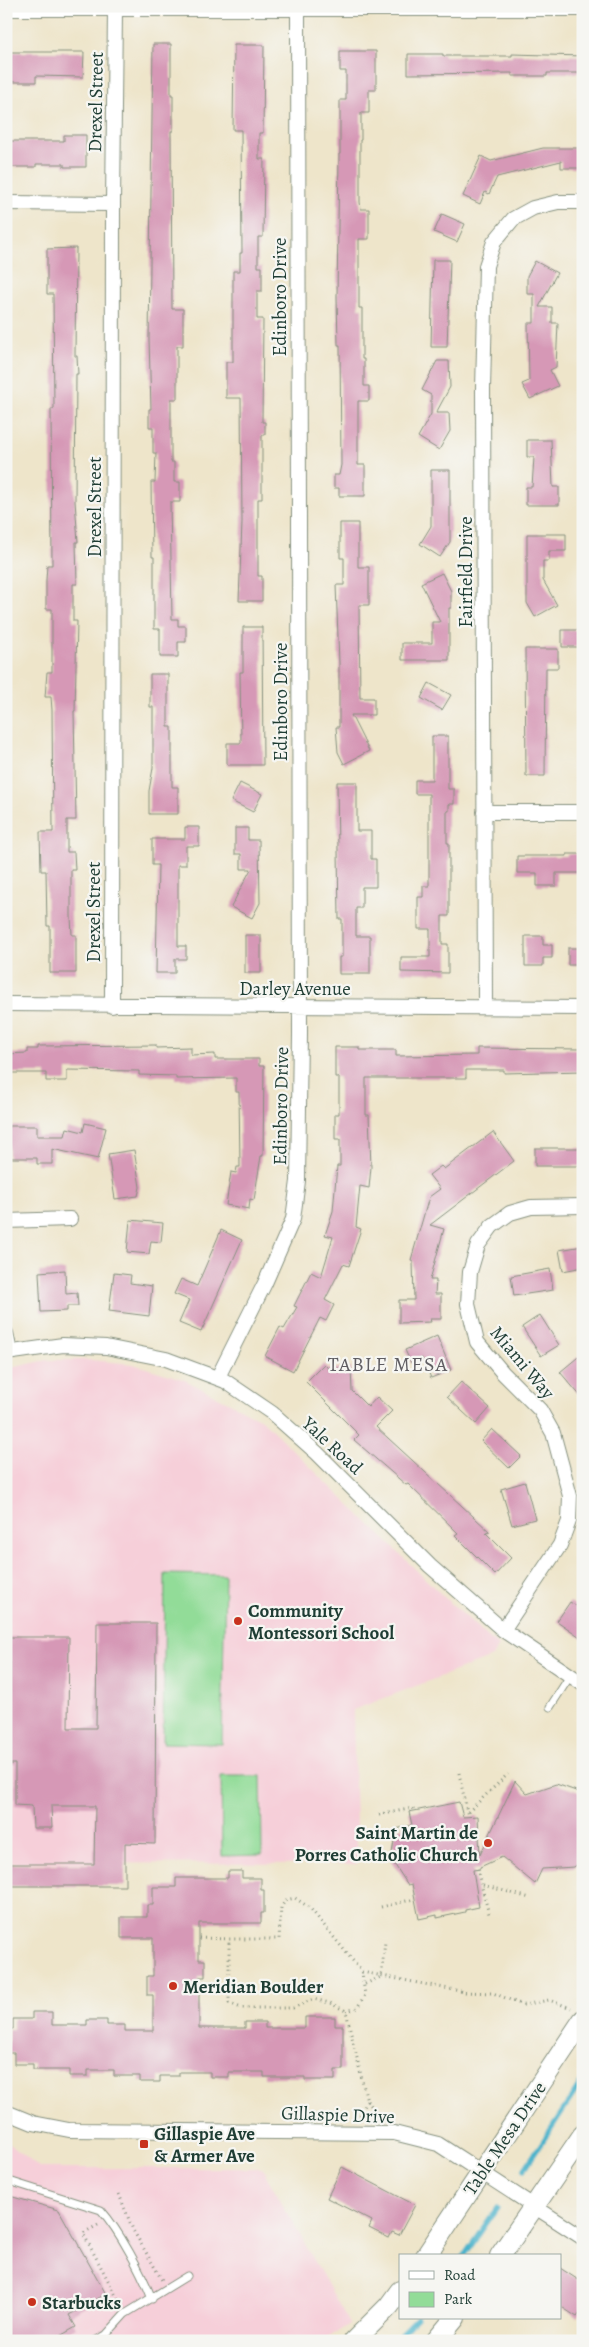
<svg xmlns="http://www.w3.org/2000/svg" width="589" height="2347" font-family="Alegreya,serif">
  <rect width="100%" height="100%" fill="#f6f6f2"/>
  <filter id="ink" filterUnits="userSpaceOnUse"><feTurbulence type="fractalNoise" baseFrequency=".02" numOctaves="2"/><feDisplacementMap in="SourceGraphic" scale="10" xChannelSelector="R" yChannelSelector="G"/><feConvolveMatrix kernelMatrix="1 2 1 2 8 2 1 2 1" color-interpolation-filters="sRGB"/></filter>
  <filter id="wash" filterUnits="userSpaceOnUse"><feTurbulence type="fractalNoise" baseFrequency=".0096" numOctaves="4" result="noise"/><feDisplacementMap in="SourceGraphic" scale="20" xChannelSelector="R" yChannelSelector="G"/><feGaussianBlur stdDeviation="1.12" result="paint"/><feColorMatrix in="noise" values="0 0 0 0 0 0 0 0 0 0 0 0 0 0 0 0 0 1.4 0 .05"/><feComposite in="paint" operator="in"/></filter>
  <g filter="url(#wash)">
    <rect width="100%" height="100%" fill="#eee5ca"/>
    <!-- built -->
    <path fill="#f6cfd9" d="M47 1360H92L133 1364 183 1379 261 1419 443 1596 498 1646 492 1657 353 1710 357 1864 6 1863V1369Z
      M6 2141 39 2168H262L350 2324 323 2341H6Z"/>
    <!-- green -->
    <path fill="#92dc98" stroke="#588c66" d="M165 1574 225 1575 222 1744 163 1743Z
      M221 1776H261L262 1855 222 1856Z"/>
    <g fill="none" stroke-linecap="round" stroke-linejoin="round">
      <!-- stream -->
      <path stroke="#4cb3cb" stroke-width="5" d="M524 2170 583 2080
        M464 2256 497 2208
        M394 2341 417 2318"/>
    </g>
    <g id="blocks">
      <!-- building -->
      <path fill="#d698b6" d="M153 44H171V95H173V131H171L172 309H183V346H177V399H171V462H174V482H180V502H170L172 619H178V626H186V642H178V657H160V629H154V557H152L151 482H155L156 453H153V427H149V409H151L149 339Z
        M234 45H264L263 133H259V159H264L263 237H258V267H262V291H257V319H263L262 422H265V435H262V499H258V576H262V601H239L242 522 241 398H226V362H233V271H240V253H242L241 130H233Z
        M340 51H376V90H369V113H361V140H360V202L361 209H369V239H359V308H362V359H364V386H369V401H358V465H365V496H339V488H334V475H339L341 465 340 345H338L337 297 339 154H340V100H346V71H340Z
        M6 52H84L83 77 36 76V82H6Z
        M408 54H443V56H512V54L583 56V73H547V76H512V73L408 74Z
        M64 135H86V167H64V164H36V167H6V141H64Z
        M543 148H583V168H561V161L497 177 489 194 485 192 480 204 463 196 481 156 491 161Z
        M442 214 465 224 457 242 434 232Z
        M76 248 75 356H77L78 374H76L75 501 78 542H76L77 584H73V621H77L75 711H74L76 820H67V852H74L75 870H71V917L72 935H76V973H50V926H47L46 871H41L40 832H53L52 710 51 697H45L47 672H52V609H46V580L47 565H52L51 409H54L53 294H47V249Z
        M433 260H450L447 347H431Z
        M535 261 557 273 539 307H552V323H558L556 367 550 370 558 386 530 399 522 384 529 381 528 323H534V294H527V276Z
        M437 361H449L450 387 436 413H449L450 431 439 450 418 437 431 414V395L422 390Z
        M527 440H551L553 487H559V505H526V487H532L534 457H527Z
        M431 470H450V542L440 557 420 544 431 526Z
        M340 523H358V567H369V605H359L360 698H374V715H351L369 751 344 764 338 752 336 727H339V663L336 585H344V558H340Z
        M527 534H566V551H549V561H543V580L557 605 535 617 527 603Z
        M442 573 451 591V608H449V660H402V643H432V622H440L421 583Z
        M243 627H262L263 765H227V743H241L240 672H243Z
        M562 630H579V647H562Z
        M525 649H558V668H546L545 776H526Z
        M150 674H168V727H172V787H178V814H149V791L153 768V707H150Z
        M429 683 451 695 442 710 421 698Z
        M432 736H448V789H454V804H449V811H447V843H449V916H442V944H448V973L401 972V957H430V929H418V897H423V886H429V794H415V780H432Z
        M337 782H357V831H371V859H376V887H362V908H356V936H370V974H339V957H342V919H339Z
        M240 783 262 794 253 812 231 801Z
        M185 827H199V846H186V865H178V946H186V959H175V973H156L158 865H152V839H185Z
        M235 828H248V840H259L260 903 252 918 231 907 251 869H241V854H235Z
        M567 854H583V873H556V886H537V873H517V856H567Z
        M245 935H261V973H245Z
        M525 936H543V945H552V958H543V966H525Z
        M568 948H583V965H568Z
        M156 1045V1048L191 1047V1055L215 1054V1059H259V1066H264L263 1156H261L254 1200 250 1199 249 1209 226 1205 231 1172 236 1173 237 1167H240L239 1092H236V1078L176 1079V1076L139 1075V1071L67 1070V1081H46V1073H6V1054L27 1053V1049H38V1046Z
        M335 1047H359V1050H396V1056L477 1055V1048L583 1049V1071L504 1073V1070H466V1078H366V1115H369L371 1167 369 1188 360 1186 356 1227 361 1229 349 1266 343 1264 325 1300 334 1305 326 1321 320 1318 293 1371 265 1356 280 1327 284 1329 297 1307 294 1306 311 1272 321 1277 333 1237 325 1235 333 1211 337 1166H340V1139H335V1114H339V1077H335Z
        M85 1123 106 1128 98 1159 52 1149V1164H37V1158H9L8 1126H37V1136H65L67 1128 83 1132Z
        M493 1132 514 1161 430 1225 444 1229 430 1280H436L435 1294H441V1319H430L431 1322 399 1323V1300H414L413 1261 411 1260 429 1197 440 1189 429 1175 441 1166 444 1169Z
        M535 1148H583V1166H535Z
        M134 1150 140 1187 138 1196 115 1199 108 1154Z
        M130 1220 163 1223 161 1242 151 1241 149 1254 127 1252Z
        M221 1230 242 1240 201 1332 179 1323 189 1300 174 1294 181 1279 197 1286Z
        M583 1246V1267L563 1271 559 1250Z
        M550 1269 553 1290 514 1296 511 1276Z
        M65 1270 66 1294 77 1293 78 1306H67V1311L41 1312 39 1272Z
        M114 1273 131 1275 130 1283 152 1286 149 1316 109 1311Z
        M540 1315 559 1345 541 1356 522 1327Z
        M437 1336 451 1370 431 1378 422 1358 411 1363 405 1350Z
        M583 1353V1399L560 1372Z
        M324 1364 329 1369 351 1368 352 1391 368 1407 377 1397 392 1411 376 1427 474 1517 490 1532 486 1533 511 1558 495 1575 455 1535 458 1533 408 1484 406 1485 354 1440 359 1435 306 1382Z
        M461 1382 490 1408 476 1424 447 1397Z
        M492 1429 521 1456 509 1468 481 1441Z
        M525 1482 535 1519 512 1525 501 1489Z
        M570 1602 583 1610V1639L557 1621Z
        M97 1623H156L155 1844 125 1843V1886H6V1864H94L95 1806H51L52 1828H33L32 1806 15 1805V1764H9L10 1662H6V1637H69L68 1728H96Z
        M515 1781 527 1794 556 1784 579 1792 583 1799V1860L574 1867 542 1869 535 1884 502 1857 480 1867V1869L473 1870 479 1907 465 1910V1912L437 1918V1915L419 1919 412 1884 408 1885 391 1859 396 1829 412 1825 409 1812 459 1802 463 1817 478 1816 480 1855Z
        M228 1871H242V1878H261V1890H264V1913H261V1923H199V1960H205V1977H199V2028H245V2022H265V2028H305V2017H335V2026H343V2070H335V2080H305V2077H264V2072H229V2077H210V2072H179V2076H160V2082H140V2076H114V2070H88V2076H69V2070H33V2064H14V2053H8V2029H13V2019H32V2012H52V2025H87V2020H107V2025H125V2031H153V1995H147V1976H153V1938H121V1917H147V1905H153V1887H176V1878H228Z
        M342 2167 415 2205 399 2235 392 2232 389 2238 369 2228 372 2221 327 2198Z
        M6 2195 59 2210 106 2294 69 2315 76 2327 51 2341H6Z
        M560 2268 583 2283V2309L577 2317 560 2306Z"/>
    </g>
  </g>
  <g filter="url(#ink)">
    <use href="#blocks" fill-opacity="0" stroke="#86917f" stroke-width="1"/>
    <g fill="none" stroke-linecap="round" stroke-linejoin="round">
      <!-- lane casing -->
      <g stroke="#86917f" stroke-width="9">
        <path id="lane" d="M550 1707 570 1676
          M6 2180 101 2210C119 2230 142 2273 152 2299
          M95 2341 106 2335 125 2314 187 2276"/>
      </g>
      <!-- street casing -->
      <g stroke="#86917f" stroke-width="16">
        <path id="street" d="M6 9H583
          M6 203 113 204
          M484 812H583
          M6 1004 583 1008
          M112 1006 113 204 115 9
          M485 1007 483 389 486 266 494 242 513 219 533 208 558 202H583
          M6 1221 70 1219
          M6 1333 10 1352
          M6 1353 63 1345 106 1347 166 1359 225 1381 272 1413 317 1453 430 1566 503 1630 583 1684
          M218 1377 265 1283 293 1219 298 1181 300 1034 298 9
          M503 1630 560 1545 569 1521 570 1496 553 1433 540 1410 503 1373 477 1342 468 1304 470 1272 478 1245 492 1226 510 1213 531 1207 583 1206
          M6 2112 33 2123 69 2130 394 2133 438 2144 583 2238"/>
      </g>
      <!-- secondary casing -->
      <g stroke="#86917f" stroke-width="22">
        <path id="secondary" d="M426 2256 583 2020
          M500 2256 583 2135
          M354 2341 389 2306 400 2291
          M436 2341 455 2318"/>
      </g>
      <!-- path -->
      <path stroke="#86917f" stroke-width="3" stroke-dasharray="1 4" stroke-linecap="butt" d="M459 1773 468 1817
        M468 1812 508 1774
        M379 1815 413 1808 415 1811
        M477 1869 489 1914
        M483 1885 530 1898
        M381 1907 415 1899
        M199 1938 229 1939
        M365 1984 381 1977 385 1942
        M346 2011 357 2008 365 1995 362 1972
        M367 2101 379 2115
        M358 2120 367 2101 346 2011 330 2003 313 1999 293 2008H241L229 2003V1939H279L281 1907 286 1900 295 1898 310 1908 362 1972 465 1992 493 1993 523 2005 549 2000 571 2008
        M119 2194 133 2230 162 2280
        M98 2225 83 2233 120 2303"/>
      <!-- lane -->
      <use href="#lane" stroke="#fff" stroke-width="7"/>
      <!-- street -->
      <use href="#street" stroke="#fff" stroke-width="14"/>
      <!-- secondary -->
      <use href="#secondary" stroke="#fff" stroke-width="20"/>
    </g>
  </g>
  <!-- markers -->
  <g fill="#c8321e" stroke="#f6f6f2" stroke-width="2">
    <circle cx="238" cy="1621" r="5"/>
    <circle cx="488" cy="1843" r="5"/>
    <circle cx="173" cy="1986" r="5"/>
    <rect x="139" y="2139" width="10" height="10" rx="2.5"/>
    <circle cx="32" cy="2302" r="5"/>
  </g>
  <g text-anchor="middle" stroke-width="4.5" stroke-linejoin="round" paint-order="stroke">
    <!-- street labels -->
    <g font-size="19" fill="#1f3d34" stroke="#f6f6f2">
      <text transform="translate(95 102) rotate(-89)" y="7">Drexel Street</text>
      <text transform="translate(279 297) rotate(-90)" y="7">Edinboro Drive</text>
      <text transform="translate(94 507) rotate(-90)" y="7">Drexel Street</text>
      <text transform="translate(465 572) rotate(-90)" y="7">Fairfield Drive</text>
      <text transform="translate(280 702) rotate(-90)" y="7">Edinboro Drive</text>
      <text transform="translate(93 912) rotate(-90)" y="7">Drexel Street</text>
      <text x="295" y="995">Darley Avenue</text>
      <text transform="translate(280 1106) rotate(-89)" y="7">Edinboro Drive</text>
      <text transform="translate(523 1362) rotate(50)" y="7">Miami Way</text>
      <text transform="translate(333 1445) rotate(43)" y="7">Yale Road</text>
      <text transform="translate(338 2114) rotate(2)" y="7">Gillaspie Drive</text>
      <text transform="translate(504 2138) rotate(-56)" y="7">Table Mesa Drive</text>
    </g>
    <!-- poi labels -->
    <g font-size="19" font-weight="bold" fill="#1f3d34" stroke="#f6f6f2" text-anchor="start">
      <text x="248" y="1617">Community<tspan x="248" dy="22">Montessori School</tspan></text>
      <text x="478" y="1839" text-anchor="end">Saint Martin de<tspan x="478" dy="22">Porres Catholic Church</tspan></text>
      <text x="183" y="1993">Meridian Boulder</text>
      <text x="154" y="2140">Gillaspie Ave<tspan x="154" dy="22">&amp; Armer Ave</tspan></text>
      <text x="42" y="2309">Starbucks</text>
    </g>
    <!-- neighbourhood labels -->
    <g font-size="20" letter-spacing="1" fill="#5f5d62" stroke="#f6f6f2">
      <text x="388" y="1371">TABLE MESA</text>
    </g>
  </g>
  <!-- margin -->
  <rect width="589" height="2347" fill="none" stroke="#f6f6f2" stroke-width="25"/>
  <!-- legend -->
  <rect x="399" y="2254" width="162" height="65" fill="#f6f6f2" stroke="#a0aca6"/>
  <rect x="409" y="2271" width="25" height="8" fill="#ffffff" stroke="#a0aca6"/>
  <text x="444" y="2280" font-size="15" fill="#1f3d34">Road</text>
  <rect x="409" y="2292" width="25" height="15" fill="#92dc98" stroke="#a0aca6"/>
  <text x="444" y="2304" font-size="15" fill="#1f3d34">Park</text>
</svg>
